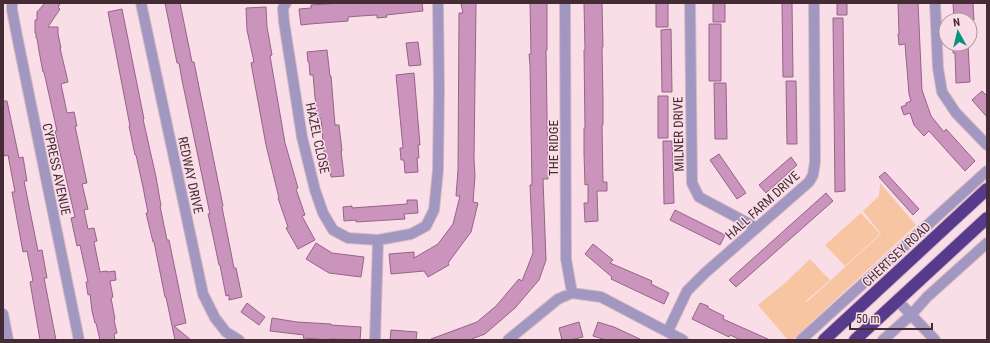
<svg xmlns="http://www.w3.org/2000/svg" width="990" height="343" font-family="'Roboto Condensed',sans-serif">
  <rect width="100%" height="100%" fill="#fadee7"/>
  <!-- green -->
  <path fill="#f7c5a2" d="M880 183 916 225 792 340H788L758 305 785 283 810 259 830 280 806 301 807 302 881 234 863 211 879 196Z
    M861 213 880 234 845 266 825 245Z"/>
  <!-- building -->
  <path fill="#cb94bc" stroke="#966388" d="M45 3H61L58 7 60 9 48 27H58V34L61 48H60L68 82 61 84 67 113 74 112 77 126H75L87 183 82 184 88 209 84 210 88 229 94 228 97 241 94 242 100 272 107 271 108 272 115 271 116 280 110 281 113 297 111 298 115 319 114 320 117 333 114 334 115 340H100L96 323H95L92 311 90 294 88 295 86 282H88L80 245 77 246 71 218 75 217 55 131H57L44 72H43L39 51 37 38H36V33H35V20H37V12Z
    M165 3H180L192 62H194L197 77 223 206 222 207 234 268H236L242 297 229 300V295L226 296 220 265H219L213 236 208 214H210L182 80 179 63H177Z
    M340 3H422L423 11 386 15 387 17 377 18V15L360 16 348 17V21L310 24 301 25 299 9 311 8V5Z
    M467 3H476L474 159 475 176 473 202 478 203 471 232 448 263 449 265 428 277 424 271 391 274 389 254 414 252V258L438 244 453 224 460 196H456L458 170 459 13H463L461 4Z
    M530 3H547V50H546L548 179H543L546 260 539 280 515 308 485 334 469 340H431V339L477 322 496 306 519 279 522 281 533 253 530 185H532L530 65 529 54H531Z
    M584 3H602L603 47H602L603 99V125H602L603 182H607V191H597L598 221 585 222 584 203H588V184L585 185 584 154V128H585L584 50H585Z
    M656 3H668V27H656Z
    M713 3H725V22H713Z
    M782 3H792L793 77H783Z
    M837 3H847V15H837Z
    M898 3H918L922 90 931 116 944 132 946 129 975 161 965 171 929 131 924 136 914 125 910 113 904 115 901 107 906 105V103L911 101 909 94 905 44 899 45 898 34H899Z
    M953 3H973L974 20H954Z
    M266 7 267 27 272 55 270 56 285 143 298 188 296 189 305 215 302 216 315 240 298 249 286 228 288 227 278 198H279L266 145 251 63 254 62 247 30 246 8Z
    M122 9 144 119H143L156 177 161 206H160L167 240H169L186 323 174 326 191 340H175L166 297H165L154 242H153L146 213H148L143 187 136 155H135L129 126H130L125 100 108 12Z
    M833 18H843L845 191 835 192Z
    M709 24H721V81H709Z
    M671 29 672 92H662L661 30Z
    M418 42 421 65 409 66 406 43Z
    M953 44H968L970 82 956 83 955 53H953Z
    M327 50 330 76H331L335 125H339L342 151H341L344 176 331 177 329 164 327 165 326 153H324L321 118 317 119 313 75H310L309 62H308L307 52Z
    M414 73 420 145H418L419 158H417L418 172 405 173 404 160H401L400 148H403L396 75Z
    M786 81H796L797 144H787Z
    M714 83H726L727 139H715Z
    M982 91 987 96V117L972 100Z
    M658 96H668V138H658Z
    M3 101H7L19 158 23 157 27 181H24L38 251 42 250 47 278H44L56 340H40L30 282 33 281 27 251 23 252 12 192H15L8 155 4 156 3 150Z
    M663 141H672L674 203 664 204Z
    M719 154 746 193 737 199 710 160Z
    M791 157 797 165 766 193 759 185Z
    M885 172 919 209 913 215 879 177Z
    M826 193 833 201 736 287 729 280Z
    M407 200H417L418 213 404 214 405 219 356 222V220L344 221 343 207 352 206V208L407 204Z
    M675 210 725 235 720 245 670 220Z
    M316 243 332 253 364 257 361 277 329 273 306 259Z
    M593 244 613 260 610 263 652 281 651 284 669 293 664 304 611 279 612 277 585 254Z
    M247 303 265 317 259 325 241 312Z
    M700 303 708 306V308L724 316 723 319 770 340H741L730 335 729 337 692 319Z
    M272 318 297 322 331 324V325L361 327 360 340 330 339V340L303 338 304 335 270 331Z
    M579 322 583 337 570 340H562L559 328Z
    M598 322 614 327 642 340H606L593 336Z
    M391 330 417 332 416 340H390Z"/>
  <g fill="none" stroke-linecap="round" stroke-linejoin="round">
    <!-- minor casing -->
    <g stroke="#d6bac3" stroke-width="12">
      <path id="minor" d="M12 3V10L18 41 79 340
        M141 3 203 294 215 318 226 332 239 340
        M286 3 283 8 284 22 302 137 315 190 323 213 333 230 348 238 378 240 411 234 426 226 434 210 438 170 439 90 438 3
        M565 3 566 259 572 293
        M690 3 692 183 699 197 757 228
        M935 3 938 68 942 92 956 113 987 145
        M897 300 935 340
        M3 314 8 340
        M668 331 687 291 705 273 809 182 813 175 815 162 814 3
        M375 340 378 240
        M508 340 558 299 572 293 601 297 683 340
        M801 340 987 171
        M883 340 912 314 927 297 987 243"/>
    </g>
    <!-- highway casing -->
    <g stroke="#d6bac3" stroke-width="14">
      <path id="highway" d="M824 340 987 189
        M855 340 987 218"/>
    </g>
    <!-- minor -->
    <use href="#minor" stroke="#a297c0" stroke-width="10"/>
    <!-- highway -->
    <use href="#highway" stroke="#583a8d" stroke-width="12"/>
  </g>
  <g text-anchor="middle" stroke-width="3" stroke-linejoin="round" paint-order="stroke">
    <!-- street labels -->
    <g font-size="13" fill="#452b34" stroke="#fadee7">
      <text transform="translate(678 134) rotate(-91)" y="5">MILNER DRIVE</text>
      <text transform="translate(318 138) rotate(78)" y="5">HAZEL CLOSE</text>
      <text transform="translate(553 148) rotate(-90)" y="5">THE RIDGE</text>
      <text transform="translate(57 169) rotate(78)" y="5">CYPRESS AVENUE</text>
      <text transform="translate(191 175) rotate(78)" y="5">REDWAY DRIVE</text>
      <text transform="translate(762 205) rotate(-42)" y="5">HALL FARM DRIVE</text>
      <text transform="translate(896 254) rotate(-43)" y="5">CHERTSEY ROAD</text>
    </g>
  </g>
  <!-- border -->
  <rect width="990" height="343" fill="none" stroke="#452b34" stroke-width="8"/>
  <!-- north arrow -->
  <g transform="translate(958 32) rotate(352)"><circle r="19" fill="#fadee7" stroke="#b2969f"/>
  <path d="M0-3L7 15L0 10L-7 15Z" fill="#09927c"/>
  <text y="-6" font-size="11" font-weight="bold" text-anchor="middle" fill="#452b34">N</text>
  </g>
  <!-- scale -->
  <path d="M850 323v6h82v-6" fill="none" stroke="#452b34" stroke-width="2"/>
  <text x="856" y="323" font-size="12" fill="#452b34" stroke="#fadee7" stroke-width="3" paint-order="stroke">50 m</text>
</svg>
